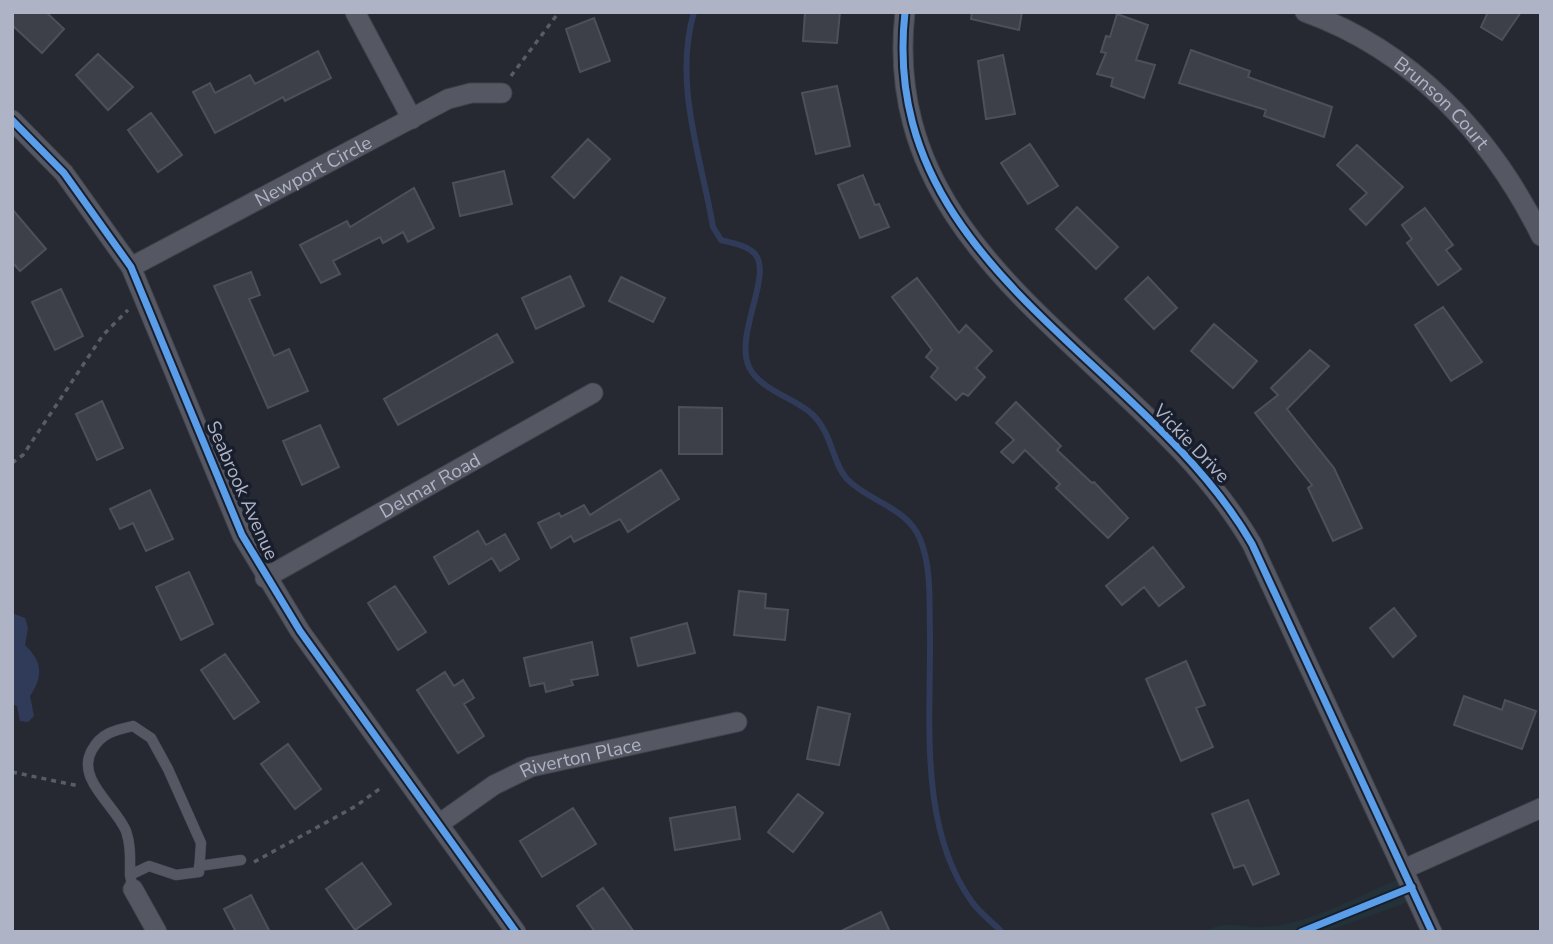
<svg xmlns="http://www.w3.org/2000/svg" width="1553" height="944" font-family="'Nunito Sans',sans-serif">
  <rect width="100%" height="100%" fill="#262932"/>
  <!-- green -->
  <path fill="#233239" d="M1397 880 1408 902 1325 932H1202C1233 918 1235 929 1265 927 1310 924 1356 897 1397 880Z"/>
  <!-- water -->
  <path fill="#303b5a" d="M12 613 25 618 28 628 25 645C43 662 43 677 30 696L34 716 28 722 20 721 17 706 12 704Z"/>
  <g fill="none" stroke-linecap="round" stroke-linejoin="round">
    <!-- stream -->
    <path stroke="#303b5a" stroke-width="6" d="M694 12C673 84 701 156 713 227L721 240C732 243 747 245 755 254 773 275 734 335 749 367 760 390 795 398 812 414 833 434 832 463 847 479 869 502 907 507 920 539 932 568 929 602 930 633 931 720 918 827 972 902 980 913 992 922 1002 932"/>
  </g>
  <!-- building -->
  <path fill="#3d4049" stroke="#4d505a" stroke-width="2" d="M12 12H46L64 29 42 53 12 25Z
    M805 12H840L837 43 803 41Z
    M972 12H1022L1019 30 971 19Z
    M1488 12H1521L1502 40 1481 27Z
    M1117 14 1148 25 1136 60 1155 65 1144 98 1111 86 1113 78 1097 74 1106 53 1101 52 1106 36 1110 37Z
    M594 18 610 61 580 72 566 29Z
    M1191 50 1250 71 1248 77 1332 107 1324 137 1264 116 1266 110 1179 83Z
    M318 51 331 78 285 101 283 97 215 133 193 92 210 83 215 93 250 75 255 84Z
    M98 54 133 87 108 110 76 75Z
    M1003 55 1015 114 986 119 978 61Z
    M837 86 850 146 816 154 802 93Z
    M151 113 182 155 158 172 128 130Z
    M588 139 610 159 574 198 552 177Z
    M1030 144 1058 186 1028 204 1001 163Z
    M1357 145 1403 187 1366 225 1350 209 1367 193 1337 165Z
    M504 171 512 204 460 216 453 183Z
    M863 175 875 205 879 204 889 227 860 238 838 185Z
    M414 188 434 228 408 242 403 232 383 243 380 237 333 261 340 274 321 283 300 245 347 221 350 227Z
    M1077 207 1118 247 1096 269 1056 229Z
    M1425 208 1453 245 1446 250 1461 269 1438 285 1407 243 1412 239 1402 225Z
    M12 209 46 249 20 271 12 262Z
    M251 272 260 295 249 299 274 356 289 349 308 391 268 408 214 286Z
    M570 276 584 306 536 329 522 298Z
    M621 277 665 298 653 322 609 301Z
    M1148 277 1177 308 1154 329 1125 299Z
    M917 278 959 333 966 325 992 351 976 368 985 377 968 396 963 393 956 400 931 377 938 368 926 357 932 350 892 297Z
    M61 289 83 336 55 350 32 302Z
    M1443 307 1482 362 1451 381 1415 325Z
    M1214 324 1257 361 1233 388 1191 351Z
    M497 334 513 362 398 425 384 399Z
    M1310 350 1329 366 1287 409 1334 468 1362 528 1333 541 1308 488 1312 485 1255 413 1278 395 1271 388Z
    M102 401 123 448 97 460 76 414Z
    M1016 402 1061 446 1057 450 1092 483 1094 482 1128 518 1108 538 1056 488 1060 484 1025 450 1013 463 1001 452 1014 440 996 423Z
    M679 407 722 408V454H679Z
    M320 425 339 467 302 485 283 441Z
    M661 470 679 499 628 532 620 519 574 542 571 536 551 548 538 523 559 513 561 517 584 505 590 515Z
    M150 490 173 539 146 551 133 523 120 529 110 509Z
    M478 531 486 545 505 534 519 559 500 571 492 558 449 584 434 557Z
    M1153 547 1184 587 1159 606 1144 587 1122 605 1106 586Z
    M189 572 213 624 181 640 156 587Z
    M395 586 426 632 398 650 368 603Z
    M739 591 766 594 765 608 788 610 785 640 734 635Z
    M1394 608 1416 636 1393 657 1370 628Z
    M687 623 695 653 638 666 631 638Z
    M592 642 598 675 571 680 573 685 546 692 544 683 530 686 524 658Z
    M225 654 259 702 234 719 201 670Z
    M1186 661 1205 705 1196 708 1213 747 1181 761 1146 679Z
    M445 672 454 686 463 680 474 698 464 704 484 736 458 753 417 690Z
    M1464 696 1502 710 1505 700 1536 711 1522 749 1454 725Z
    M818 707 850 714 839 765 807 759Z
    M288 744 321 789 295 809 261 764Z
    M798 794 823 813 793 852 768 832Z
    M1248 800 1279 874 1253 885 1244 865 1234 868 1212 814Z
    M735 807 740 839 675 850 670 818Z
    M573 808 596 844 542 877 520 841Z
    M362 863 391 904 355 930 326 889Z
    M603 888 634 932H595L577 906Z
    M251 895 270 932H236L224 909Z
    M881 912 890 932H839Z"/>
  <g fill="none" stroke-linecap="round" stroke-linejoin="round">
    <!-- lane casing -->
    <g stroke="#42444c" stroke-width="11">
      <path id="lane" d="M199 866 241 860
        M130 875C130 860 131 845 126 831 116 806 75 779 92 750 101 733 115 730 133 726L151 738 168 769 201 843 199 872 176 875 149 866 130 875 133 889"/>
    </g>
    <!-- street casing -->
    <g stroke="#42444c" stroke-width="21">
      <g id="street">
        <path d="M355 12 412 119"/>
        <path d="M905 12C877 266 1145 358 1252 544L1432 932"/>
        <path id="s1" d="M1305 12C1413 51 1491 135 1541 236"/>
        <path d="M12 120 64 173 131 267 242 535 300 631 516 932"/>
        <path id="s2" d="M131 267 448 99 471 93H502"/>
        <path id="s3" d="M265 578 593 393"/>
        <path id="s4" d="M439 824 494 785 531 767 737 722"/>
        <path d="M1404 869 1541 808"/>
        <path d="M133 889 157 932"/>
      </g>
    </g>
    <!-- path -->
    <path stroke="#585c65" stroke-width="3.5" stroke-dasharray="5 5" stroke-linecap="butt" d="M511 76 559 12
      M12 463 23 455 103 335 128 310
      M12 772 79 786
      M254 862 356 806 382 787"/>
    <!-- lane -->
    <use href="#lane" stroke="#555862" stroke-width="10"/>
    <!-- street -->
    <use href="#street" stroke="#555862" stroke-width="19"/>
    <!-- cycleway casing -->
    <g stroke="#191e2d" stroke-width="11">
      <path id="cycleway" d="M905 12C877 266 1145 358 1252 544L1432 932
        M12 120 64 173 131 267 242 535 300 631 516 932
        M1301 932 1412 887"/>
    </g>
    <!-- cycleway -->
    <use href="#cycleway" stroke="#5a9eea" stroke-width="7"/>
  </g>
  <g text-anchor="middle" stroke-width="7" stroke-linejoin="round" paint-order="stroke">
    <!-- street labels -->
    <g font-size="19" fill="#aeb3c6" stroke="#191e2d">
      <text dy="7" stroke="none"><textPath href="#s1" startOffset="166">Brunson Court</textPath></text>
      <text dy="7" stroke="none"><textPath href="#s2" startOffset="206">Newport Circle</textPath></text>
      <text transform="translate(1192 443) rotate(46)" y="7">Vickie Drive</text>
      <text dy="7" stroke="none"><textPath href="#s3" startOffset="189">Delmar Road</textPath></text>
      <text transform="translate(243 490) rotate(66)" y="7">Seabrook Avenue</text>
      <text dy="7" stroke="none"><textPath href="#s4" startOffset="159">Riverton Place</textPath></text>
    </g>
  </g>
  <!-- border -->
  <rect width="1553" height="944" fill="none" stroke="#aeb3c6" stroke-width="28"/>
</svg>
